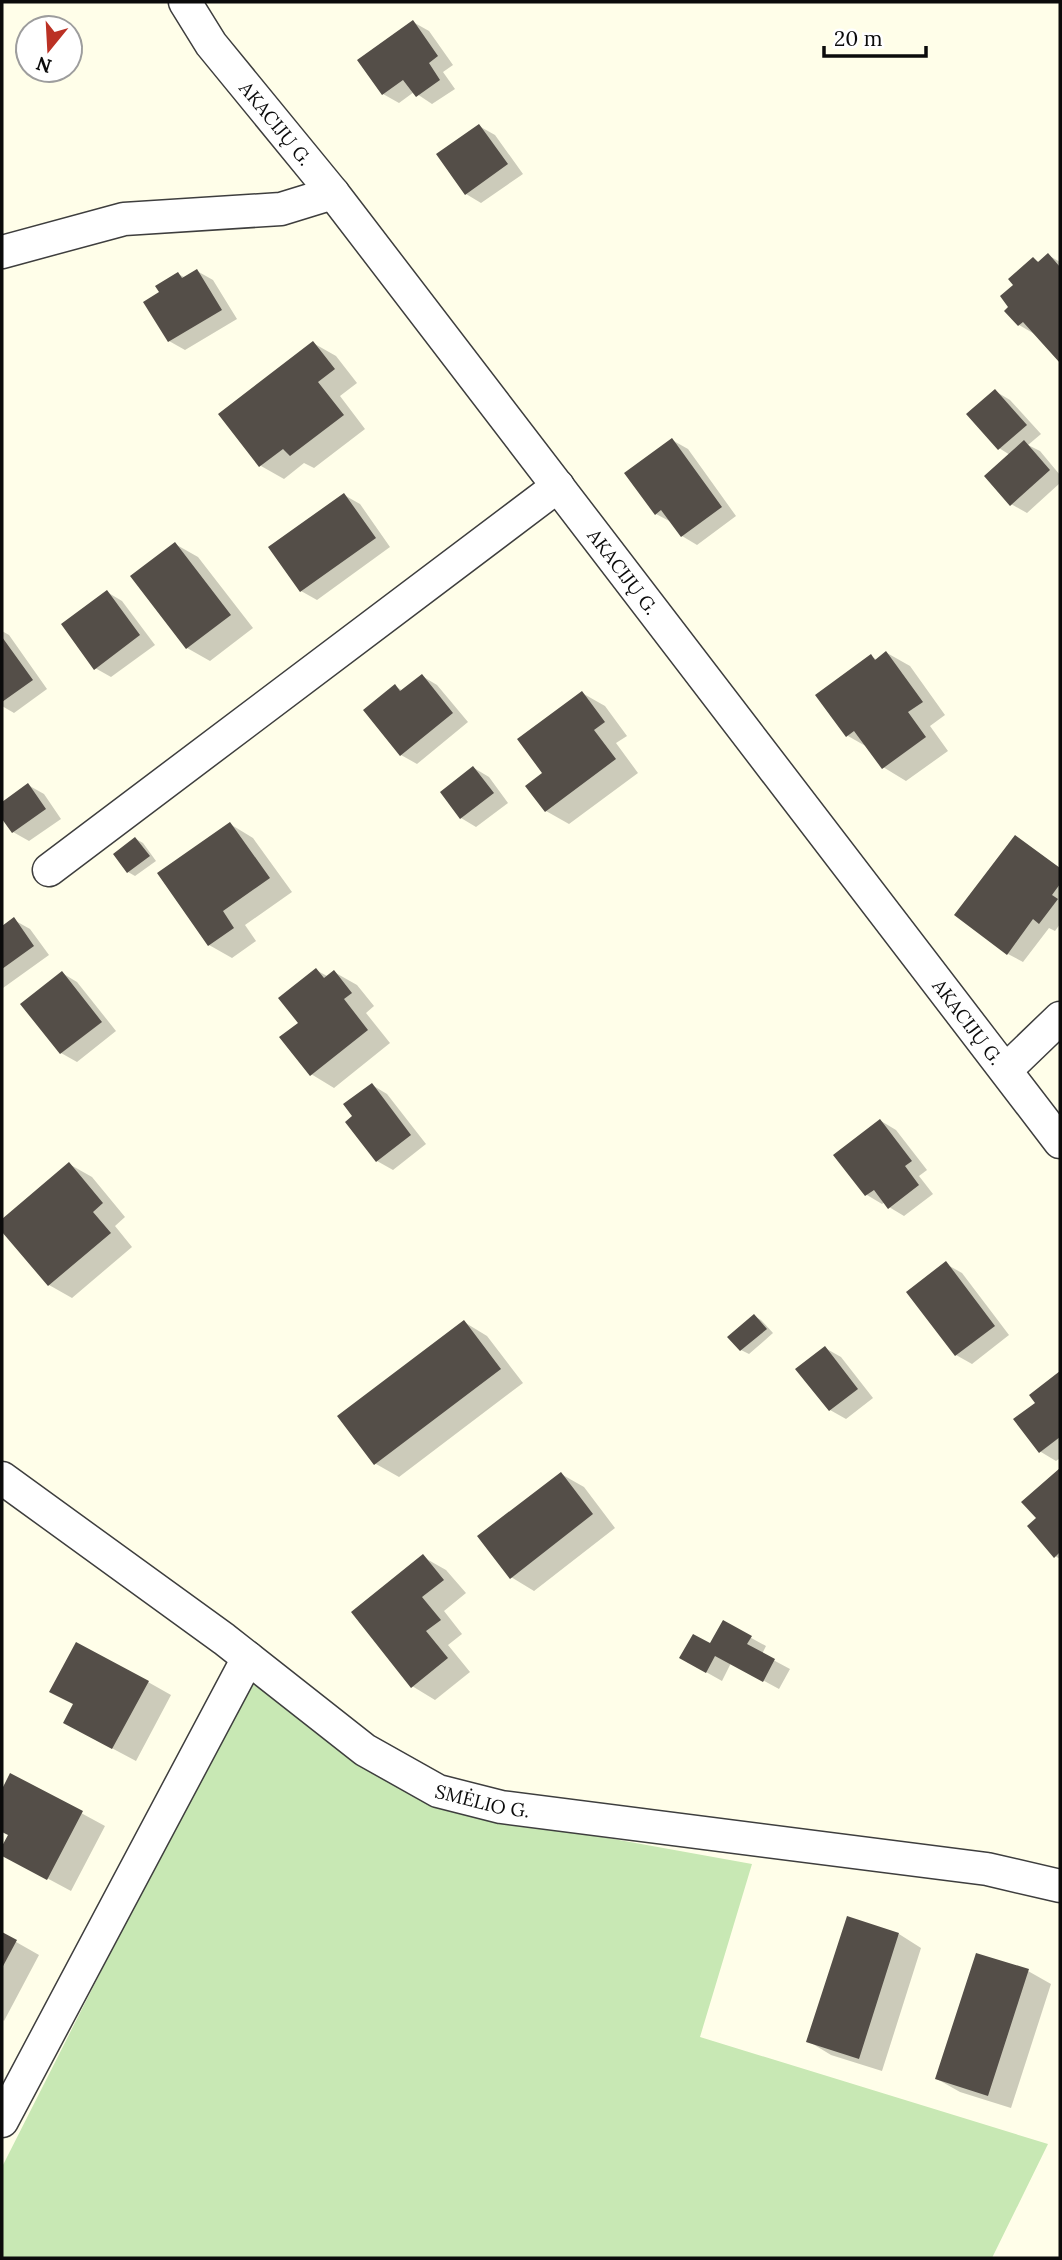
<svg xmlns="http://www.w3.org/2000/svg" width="1062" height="2260" font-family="Lora,serif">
  <rect width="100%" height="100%" fill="#fffee9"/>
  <!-- green -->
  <path fill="#c8e8b4" d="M250 1677 463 1812 752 1864 700 2037 1048 2144 992 2258H2V2167Z"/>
  <!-- shadow -->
  <path fill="#0003" d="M413 22 429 31 453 65 443 72 455 89 432 104 414 92 399 103 383 94 360 60Z
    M479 126 495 135 523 174 481 203 466 194Z
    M1048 255 1060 262V361L1038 336 1019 325 1011 307 1015 285 1033 259 1040 263Z
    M197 271 213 280 237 319 185 350 169 341 161 293 178 274 186 278Z
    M313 343 336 356 357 383 340 396 365 429 314 468 304 463 284 479 261 466Z
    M995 391 1010 400 1041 434 1028 445 1040 451 1060 475V483L1027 513 1011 504 1010 455 999 448Z
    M672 440 688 449 736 516 697 545 682 536 673 523 656 514Z
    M344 495 360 504 390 547 317 600 301 591Z
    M175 544 198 557 253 628 210 661 187 648Z
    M107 592 122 601 155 645 111 677 95 668Z
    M2 631 9 635 47 689 14 713 2 706Z
    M887 653 910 666 945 715 930 726 948 751 906 781 883 767 869 748 848 736 871 656 877 660Z
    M422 676 437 685 468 722 417 764 401 755 395 686 403 691Z
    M582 693 605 706 627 736 616 743 638 773 569 824 546 811 545 773Z
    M474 768 489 777 508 803 476 827 461 818Z
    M28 785 44 794 61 819 29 841 13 832 2 816V804Z
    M230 824 253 838 292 892 245 925 256 941 232 958 209 945Z
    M1015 837 1060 868V924L1055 931 1049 928 1023 962 1008 954Z
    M136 839 143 843 156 861 135 876 128 872Z
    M14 920 30 929 49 955 3 988 2 928Z
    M316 970 327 976 334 972 357 985 374 1006 366 1013 390 1043 334 1088 311 1074 300 1023Z
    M62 973 77 982 116 1031 77 1062 61 1053Z
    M372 1085 387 1094 426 1144 393 1170 377 1161 355 1117Z
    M881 1121 896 1130 927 1170 919 1176 933 1194 904 1216 889 1207 885 1202 882 1204 867 1195 836 1155Z
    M69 1164 92 1177 125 1217 115 1226 132 1247 72 1298 49 1285 2 1230V1221Z
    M946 1264 962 1273 1009 1335 972 1364 956 1355Z
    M754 1316 761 1320 773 1333 749 1354 741 1350 730 1337Z
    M464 1322 487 1336 523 1383 399 1477 376 1464 339 1416Z
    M825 1348 841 1357 873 1398 846 1419 830 1410Z
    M1060 1373V1458L1056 1461 1041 1452 1016 1420 1037 1403 1031 1396Z
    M1060 1471V1559L1055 1556 1038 1519 1024 1502Z
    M561 1474 584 1487 615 1528 534 1591 511 1577Z
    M423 1557 446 1570 466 1593 444 1611 462 1634 448 1645 470 1672 435 1700 412 1686Z
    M724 1623 766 1646 762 1654 790 1669 779 1689 731 1663 722 1681 681 1658 711 1646Z
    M148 1682 171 1695 136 1761 89 1736Z
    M11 1775 105 1826 71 1891 2 1854 10 1835 2 1831V1793Z
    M2 1934 39 1955 4 2021 2 2019Z
    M899 1934 921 1948 882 2071 831 2055 808 2041Z
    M1028 1971 1051 1984 1011 2108 960 2092 937 2079Z"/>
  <!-- building -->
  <path fill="#544e48" d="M413 20 438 56 429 63 440 80 416 97 403 80 382 95 357 60Z
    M479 124 508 164 465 195 436 154Z
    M1048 253 1060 267V363L1023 322 1018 326 1004 311 1008 307 1000 296 1013 285 1008 279 1033 257 1038 262Z
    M197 269 222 310 168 342 143 302 159 292 155 286 178 272 182 278Z
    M313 341 335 369 318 382 344 415 290 456 283 449 259 467 218 414Z
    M995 389 1027 425 998 450 966 414Z
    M672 438 722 507 681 537 661 510 655 515 624 473Z
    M1024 440 1050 470 1010 506 984 476Z
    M344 493 376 538 300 592 268 547Z
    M175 542 231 615 186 649 130 576Z
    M107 590 140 635 94 670 61 624Z
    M2 637 33 680 2 702Z
    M886 651 923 702 908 712 926 737 882 769 854 731 846 737 815 695 871 654 875 660Z
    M422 674 453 713 400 756 363 710 395 684 400 691Z
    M582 691 605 722 594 730 616 759 545 812 525 786 542 773 517 739Z
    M473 766 494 793 460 819 440 792Z
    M28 783 46 809 12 833 2 819V802Z
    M230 822 270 878 223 911 234 928 208 946 157 873Z
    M1015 835 1060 868V884L1052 895 1058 899 1039 924 1033 919 1007 955 954 915Z
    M135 837 150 856 127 873 113 854Z
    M14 917 34 946 2 969V926Z
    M316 968 324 978 334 970 352 993 344 999 368 1030 310 1076 279 1037 298 1023 278 998Z
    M62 971 102 1022 60 1054 20 1004Z
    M372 1083 411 1135 376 1162 345 1122 352 1116 343 1104Z
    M880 1119 912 1161 905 1166 919 1185 888 1209 874 1190 865 1196 833 1155Z
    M69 1162 103 1203 93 1212 111 1233 48 1286 2 1232V1219Z
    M946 1261 995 1326 955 1356 906 1292Z
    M754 1314 767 1329 740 1351 727 1337Z
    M464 1320 501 1369 374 1465 337 1416Z
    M825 1346 858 1389 829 1411 795 1369Z
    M1060 1371V1437L1039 1453 1013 1419 1035 1403 1029 1395Z
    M1060 1468V1552L1054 1558 1027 1526 1036 1518 1021 1502Z
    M561 1472 593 1514 510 1579 477 1536Z
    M423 1554 444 1580 422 1597 441 1620 426 1631 448 1658 411 1688 351 1612Z
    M723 1620 752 1636 747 1644 775 1659 763 1682 715 1656 706 1673 679 1658 693 1634 710 1643Z
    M76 1642 149 1681 112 1749 63 1723 73 1704 49 1692Z
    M10 1773 83 1811 47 1880 2 1856V1846L8 1835 2 1832V1789Z
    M847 1916 899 1933 859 2059 806 2042Z
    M2 1932 17 1940 2 1968Z
    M976 1953 1029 1969 988 2096 935 2079Z"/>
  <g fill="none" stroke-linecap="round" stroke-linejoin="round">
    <!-- minor casing -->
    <g stroke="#3e3e3e" stroke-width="35">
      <g id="minor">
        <path id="s1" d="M185 2 211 44 333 193 1060 1142"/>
        <path d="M2 252 124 219 281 209 333 193"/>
        <path d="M49 870 558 486"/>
        <path d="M1006 1070 1060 1018"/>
        <path id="s2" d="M2 1478 224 1639 365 1750 438 1791 501 1807 987 1869 1060 1886"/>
        <path d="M2 2121 248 1658"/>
      </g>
    </g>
    <!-- minor -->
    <use href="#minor" stroke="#fff" stroke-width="32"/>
  </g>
  <g text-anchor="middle" stroke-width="7" stroke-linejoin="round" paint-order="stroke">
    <!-- street labels -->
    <g font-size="19" fill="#0b0b0b" stroke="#fff">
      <text dy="7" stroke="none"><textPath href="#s1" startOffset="152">AKACIJŲ G.</textPath></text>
      <text dy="7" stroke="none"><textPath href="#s1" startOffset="719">AKACIJŲ G.</textPath></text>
      <text dy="7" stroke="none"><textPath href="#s1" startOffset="1286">AKACIJŲ G.</textPath></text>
      <text dy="7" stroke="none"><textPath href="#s2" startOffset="583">SMĖLIO G.</textPath></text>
    </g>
  </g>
  <!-- border -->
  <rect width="1062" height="2260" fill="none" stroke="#0b0b0b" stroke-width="7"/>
  <!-- north arrow -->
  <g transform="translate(49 49) rotate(198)"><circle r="33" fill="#ffffff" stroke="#9d9d9d" stroke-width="2"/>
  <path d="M0-5L12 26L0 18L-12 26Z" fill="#bb3124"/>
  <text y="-10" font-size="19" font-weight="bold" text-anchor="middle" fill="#0b0b0b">N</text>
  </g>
  <!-- scale -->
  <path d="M824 46v10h102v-10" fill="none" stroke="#0b0b0b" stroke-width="3.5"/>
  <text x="834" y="46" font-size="21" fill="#0b0b0b" stroke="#ffffff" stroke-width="5" paint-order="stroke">20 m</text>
</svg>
